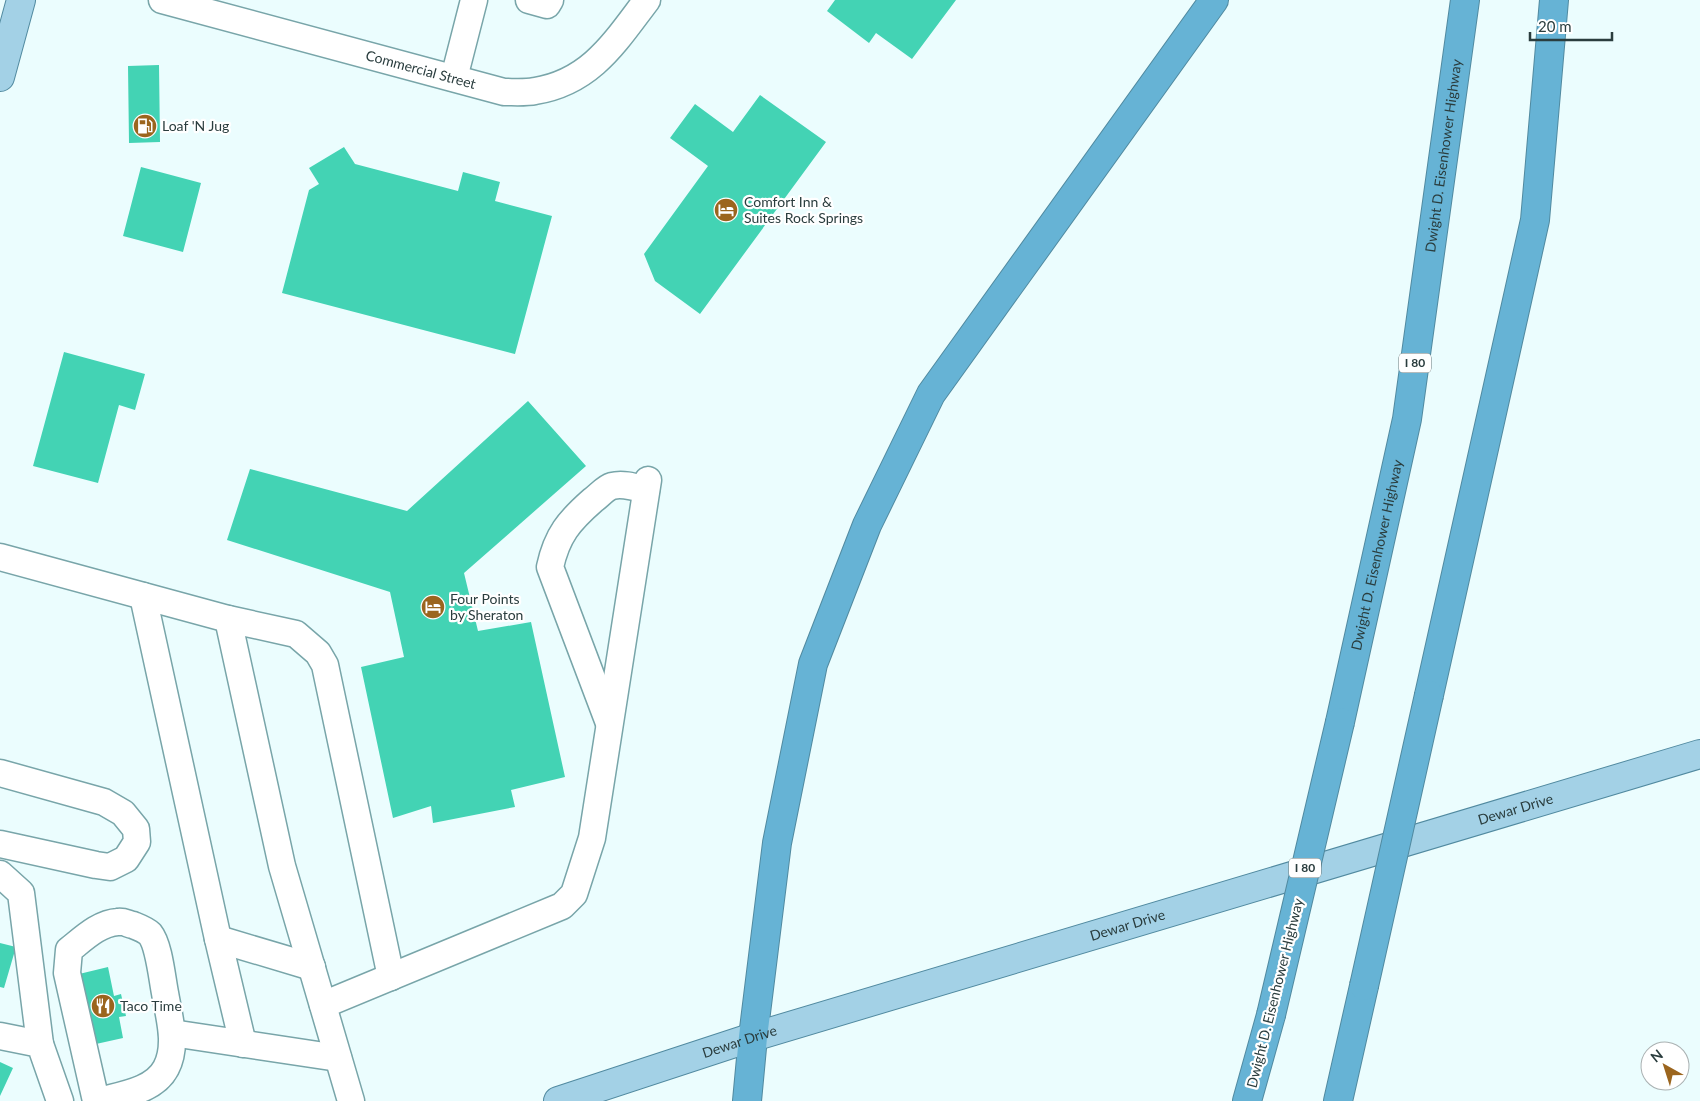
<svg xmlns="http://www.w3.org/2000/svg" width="1700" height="1101" font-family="Lato,sans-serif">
  <rect width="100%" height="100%" fill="#ebfdfe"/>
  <!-- building -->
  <path fill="#43d3b4" d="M835 0H956L912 59 876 33 869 43 827 11Z
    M159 65 160 142 129 143 128 66Z
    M760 95 826 142 700 314 655 281 644 254 708 166 670 138 695 104 733 132Z
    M344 147 355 164 458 191 463 172 500 182 495 201 552 216 515 354 282 293 309 190 319 184 309 168Z
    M141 167 201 183 183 252 123 236Z
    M64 352 145 374 135 410 119 405 98 483 33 466Z
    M528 401 586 466 464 573 478 631 531 622 565 777 511 790 515 807 433 823 431 806 393 818 361 667 404 657 390 592 227 540 250 469 407 511Z
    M0 943 16 947 4 988 0 987Z
    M108 967 114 996 121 994 126 1016 119 1017 123 1038 96 1044 75 975Z
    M0 1062 13 1068 0 1096Z"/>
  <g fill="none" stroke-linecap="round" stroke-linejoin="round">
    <!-- minor casing -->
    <g stroke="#78a5a9" stroke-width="29">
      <g id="minor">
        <path id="s1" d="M162 0 504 92C514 92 525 93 535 91 591 82 615 42 647 0"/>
        <path d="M529 0 547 5 550 0"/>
        <path d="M454 78 474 0"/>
        <path d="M0 557 228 619 282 866 351 1101"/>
        <path d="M143 596 218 939 312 967"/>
        <path d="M228 619 296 634 318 653 325 665 391 977"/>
        <path d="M609 723 550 567C557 535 569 521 593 500 599 496 605 488 612 486 623 483 635 487 646 490"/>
        <path d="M0 773 104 802 123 813 136 829 137 842 126 859 110 867 96 865 0 844"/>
        <path d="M0 874 21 893 40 1044"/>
        <path d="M218 939 243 1044"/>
        <path d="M323 1005 562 906 574 894 592 838 648 480"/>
        <path d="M172 1033 338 1058"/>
        <path d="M0 1036 40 1044 60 1101"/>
        <path d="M96 1101 67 973 69 950C83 939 99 923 118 922 123 921 128 924 133 925 138 927 146 930 150 934 159 945 162 978 165 993 169 1017 178 1045 166 1068 154 1091 121 1095 99 1101"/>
      </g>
    </g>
    <!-- major casing -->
    <g stroke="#518aa0" stroke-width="30">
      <g id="major">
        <path d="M0 77 21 0"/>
        <path id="s2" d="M558 1101 753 1037 1700 754"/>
      </g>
    </g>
    <!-- highway casing -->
    <g stroke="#518aa0" stroke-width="30">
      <g id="highway">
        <path d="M1429 695 1535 220 1554 0"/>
        <path id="s3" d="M1340 722 1407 419 1465 0"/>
        <path d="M747 1101 753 1037 777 843 813 664 867 525 931 394 1214 0"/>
        <path d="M1247 1101 1271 1015"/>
        <path d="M1338 1101 1364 986"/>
      </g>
    </g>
    <!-- minor -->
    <use href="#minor" stroke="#fff" stroke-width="26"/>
    <!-- major -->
    <use href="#major" stroke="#a3d1e6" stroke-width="28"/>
    <!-- highway -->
    <use href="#highway" stroke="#66b3d5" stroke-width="28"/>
    <!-- highway-bridge casing -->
    <g stroke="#518aa0" stroke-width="30" stroke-linecap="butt">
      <path id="highway-bridge" d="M1364 986 1429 695
        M1271 1015 1340 722"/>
    </g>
    <!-- highway-bridge -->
    <use href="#highway-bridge" stroke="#66b3d5" stroke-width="28"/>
  </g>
  <!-- icons -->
  <defs>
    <g id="fuel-disc" transform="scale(1.25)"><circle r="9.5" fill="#9b651e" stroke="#fff"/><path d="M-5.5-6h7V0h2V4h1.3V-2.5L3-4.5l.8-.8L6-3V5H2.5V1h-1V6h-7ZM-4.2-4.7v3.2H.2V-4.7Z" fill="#fff"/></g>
    <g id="hotel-disc" transform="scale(1.25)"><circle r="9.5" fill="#9b651e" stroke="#fff"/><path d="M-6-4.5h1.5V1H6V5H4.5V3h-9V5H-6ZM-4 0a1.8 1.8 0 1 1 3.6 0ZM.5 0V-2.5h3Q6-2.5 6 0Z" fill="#fff"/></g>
    <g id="restaurant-disc" transform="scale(1.25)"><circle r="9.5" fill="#9b651e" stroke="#fff"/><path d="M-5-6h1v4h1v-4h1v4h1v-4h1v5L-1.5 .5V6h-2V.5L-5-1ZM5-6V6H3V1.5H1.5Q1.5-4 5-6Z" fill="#fff"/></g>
  </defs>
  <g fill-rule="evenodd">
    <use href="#fuel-disc" x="145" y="126"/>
    <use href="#hotel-disc" x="726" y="210"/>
    <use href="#hotel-disc" x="433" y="607"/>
    <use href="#restaurant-disc" x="103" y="1006"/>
  </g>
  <g text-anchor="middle" stroke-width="4.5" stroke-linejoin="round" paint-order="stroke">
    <!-- shield labels -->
    <g fill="#fff" stroke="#6a7778" stroke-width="1">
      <rect x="1399" y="353.5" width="32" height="19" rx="4"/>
      <rect x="1289" y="858.5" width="32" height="19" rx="4"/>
    </g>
    <g font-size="12" font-weight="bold" fill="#2a3d3e">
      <text x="1415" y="367">I 80</text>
      <text x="1305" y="872">I 80</text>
    </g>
    <!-- street labels -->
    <g font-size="14" fill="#2a3d3e" stroke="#fff">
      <text dy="5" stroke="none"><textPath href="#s1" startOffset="268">Commercial Street</textPath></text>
      <text dy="5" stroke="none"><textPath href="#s3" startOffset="576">Dwight D. Eisenhower Highway</textPath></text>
      <text dy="5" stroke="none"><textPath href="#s3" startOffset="171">Dwight D. Eisenhower Highway</textPath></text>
      <text dy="5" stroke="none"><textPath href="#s2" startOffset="1001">Dewar Drive</textPath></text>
      <text dy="5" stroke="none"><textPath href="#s2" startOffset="596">Dewar Drive</textPath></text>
      <text transform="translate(1275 993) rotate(-76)" y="5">Dwight D. Eisenhower Highway</text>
      <text dy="5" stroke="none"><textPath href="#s2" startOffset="191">Dewar Drive</textPath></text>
    </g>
    <!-- poi labels -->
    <g font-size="14" fill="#2a3d3e" stroke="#fff" text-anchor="start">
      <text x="162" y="131">Loaf 'N Jug</text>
      <text x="744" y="207">Comfort Inn &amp;<tspan x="744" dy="16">Suites Rock Springs</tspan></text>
      <text x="450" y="604">Four Points<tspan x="450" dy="16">by Sheraton</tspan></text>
      <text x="120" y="1011">Taco Time</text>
    </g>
  </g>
  <!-- north arrow -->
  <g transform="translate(1665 1066) rotate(321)"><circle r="24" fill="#ffffff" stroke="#aab1b2"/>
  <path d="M0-4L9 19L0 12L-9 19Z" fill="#9b651e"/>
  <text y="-8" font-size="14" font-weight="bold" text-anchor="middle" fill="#2a3d3e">N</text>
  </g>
  <!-- scale -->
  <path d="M1530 32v8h82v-8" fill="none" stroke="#2a3d3e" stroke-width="2.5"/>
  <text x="1538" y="32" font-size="15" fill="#2a3d3e" stroke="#ffffff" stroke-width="4" paint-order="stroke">20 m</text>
</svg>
